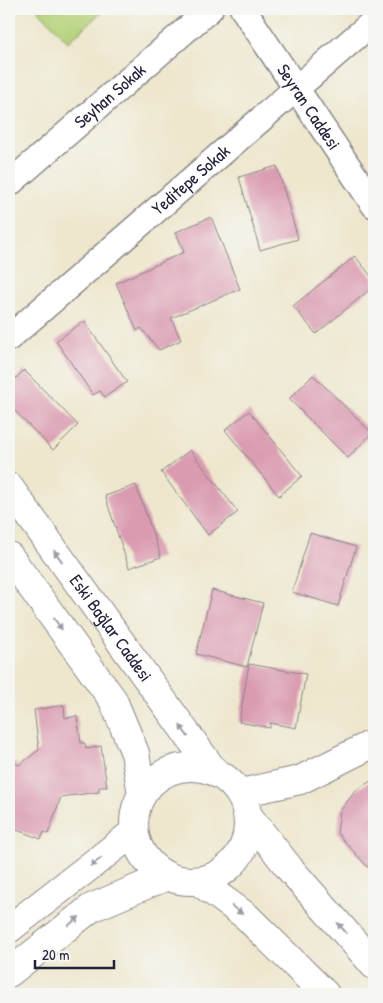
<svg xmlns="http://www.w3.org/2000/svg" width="383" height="1003" font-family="'Patrick Hand',sans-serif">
  <rect width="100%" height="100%" fill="#f6f6f2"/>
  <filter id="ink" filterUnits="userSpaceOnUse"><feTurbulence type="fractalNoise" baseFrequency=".02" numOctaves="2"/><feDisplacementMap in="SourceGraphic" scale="10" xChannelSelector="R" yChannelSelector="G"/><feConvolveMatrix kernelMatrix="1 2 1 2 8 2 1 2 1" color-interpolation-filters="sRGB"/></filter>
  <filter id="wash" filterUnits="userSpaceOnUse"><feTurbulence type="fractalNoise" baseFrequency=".0096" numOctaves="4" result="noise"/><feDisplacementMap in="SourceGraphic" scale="20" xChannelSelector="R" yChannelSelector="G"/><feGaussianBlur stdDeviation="1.12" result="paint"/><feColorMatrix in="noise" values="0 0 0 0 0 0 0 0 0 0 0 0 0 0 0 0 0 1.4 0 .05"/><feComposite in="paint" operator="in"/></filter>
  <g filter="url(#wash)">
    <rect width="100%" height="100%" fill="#eee7ce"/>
    <!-- green -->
    <path fill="#b4d278" stroke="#6b7a5a" d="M37 9H105L68 42Z"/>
    <g id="blocks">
      <!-- building -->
      <path fill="#da9bb1" d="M277 166 298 239 260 250 239 177Z
        M211 217 240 289 171 318 181 340 159 350 141 328 137 331 116 283 184 252 176 232Z
        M355 256 374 280V286L316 334 293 306Z
        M84 321 127 382 105 397 100 391 93 395 56 341Z
        M24 370 78 425 53 450 9 405V385Z
        M313 375 372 433 348 458 289 399Z
        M249 411 302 476 279 496 225 430Z
        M190 450 238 512 208 535 161 472Z
        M136 485 161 557 129 568 105 496Z
        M310 533 356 547 338 606 292 592Z
        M212 590 263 603 247 667 196 654Z
        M249 664 306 674 296 728 270 723V728L239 722Z
        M64 705 65 718 77 716 81 743H85L86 749 101 746 107 787H99V792L61 797 48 834 44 832 41 839 9 827V761L19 765 39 750 34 710Z
        M374 779V874L337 833 340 811 356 790Z"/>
    </g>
  </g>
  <g filter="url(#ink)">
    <use href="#blocks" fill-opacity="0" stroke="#888484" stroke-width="1"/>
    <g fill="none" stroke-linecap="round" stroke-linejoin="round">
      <!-- minor casing -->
      <g stroke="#888484" stroke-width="28">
        <g id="minor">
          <path id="s1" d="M243 9 374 205"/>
          <path id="s2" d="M9 184 210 9"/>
          <path id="s3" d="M9 338 374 21"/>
        </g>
      </g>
      <!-- tertiary casing -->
      <g stroke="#888484" stroke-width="30">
        <path id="tertiary" d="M241 793 300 780 374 743"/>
      </g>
      <!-- primary casing -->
      <g stroke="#888484" stroke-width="30">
        <g id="primary">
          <path id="s4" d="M9 487 213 770"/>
          <path d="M9 556 113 700 135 753 142 794"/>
          <circle cx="191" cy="824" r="57"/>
          <path d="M249 817 290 869 374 965"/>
          <path d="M198 881 246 916 325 994"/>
          <path d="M9 929 134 832"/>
          <path d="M9 973 91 908 167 876"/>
        </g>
      </g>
      <!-- minor -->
      <use href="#minor" stroke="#fff" stroke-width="25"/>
      <!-- tertiary -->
      <use href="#tertiary" stroke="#fff" stroke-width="28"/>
      <!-- primary -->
      <use href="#primary" stroke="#fff" stroke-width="28"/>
    </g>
    <!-- one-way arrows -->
    <defs><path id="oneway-solid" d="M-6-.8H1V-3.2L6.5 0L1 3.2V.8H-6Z" transform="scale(1.25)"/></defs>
    <g fill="#9c9ca7">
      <use href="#oneway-solid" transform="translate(58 556) rotate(-126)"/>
      <use href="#oneway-solid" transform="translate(58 624) rotate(54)"/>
      <use href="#oneway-solid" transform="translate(184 731) rotate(-126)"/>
      <use href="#oneway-solid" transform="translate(96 862) rotate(142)"/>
      <use href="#oneway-solid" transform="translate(237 910) rotate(37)"/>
      <use href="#oneway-solid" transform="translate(74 921) rotate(-39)"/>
      <use href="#oneway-solid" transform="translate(342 928) rotate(-131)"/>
    </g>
  </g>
  <g text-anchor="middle" stroke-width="4" stroke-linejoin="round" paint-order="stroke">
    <!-- street labels -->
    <g font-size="18" fill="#22223b" stroke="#f6f6f2">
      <text dy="6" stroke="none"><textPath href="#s2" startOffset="134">Seyhan Sokak</textPath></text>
      <text dy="6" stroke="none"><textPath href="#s1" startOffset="118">Seyran Caddesi</textPath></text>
      <text dy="6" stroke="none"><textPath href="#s3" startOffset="241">Yeditepe Sokak</textPath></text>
      <text dy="6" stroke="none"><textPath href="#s4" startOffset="174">Eski Bağlar Caddesi</textPath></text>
    </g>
  </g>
  <!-- margin -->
  <rect width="383" height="1003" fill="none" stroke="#f6f6f2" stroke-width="30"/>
  <!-- scale -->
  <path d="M35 960v8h79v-8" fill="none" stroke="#22223b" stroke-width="2.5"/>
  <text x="42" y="960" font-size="15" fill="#22223b" stroke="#f6f6f2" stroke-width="4" paint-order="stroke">20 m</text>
</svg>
